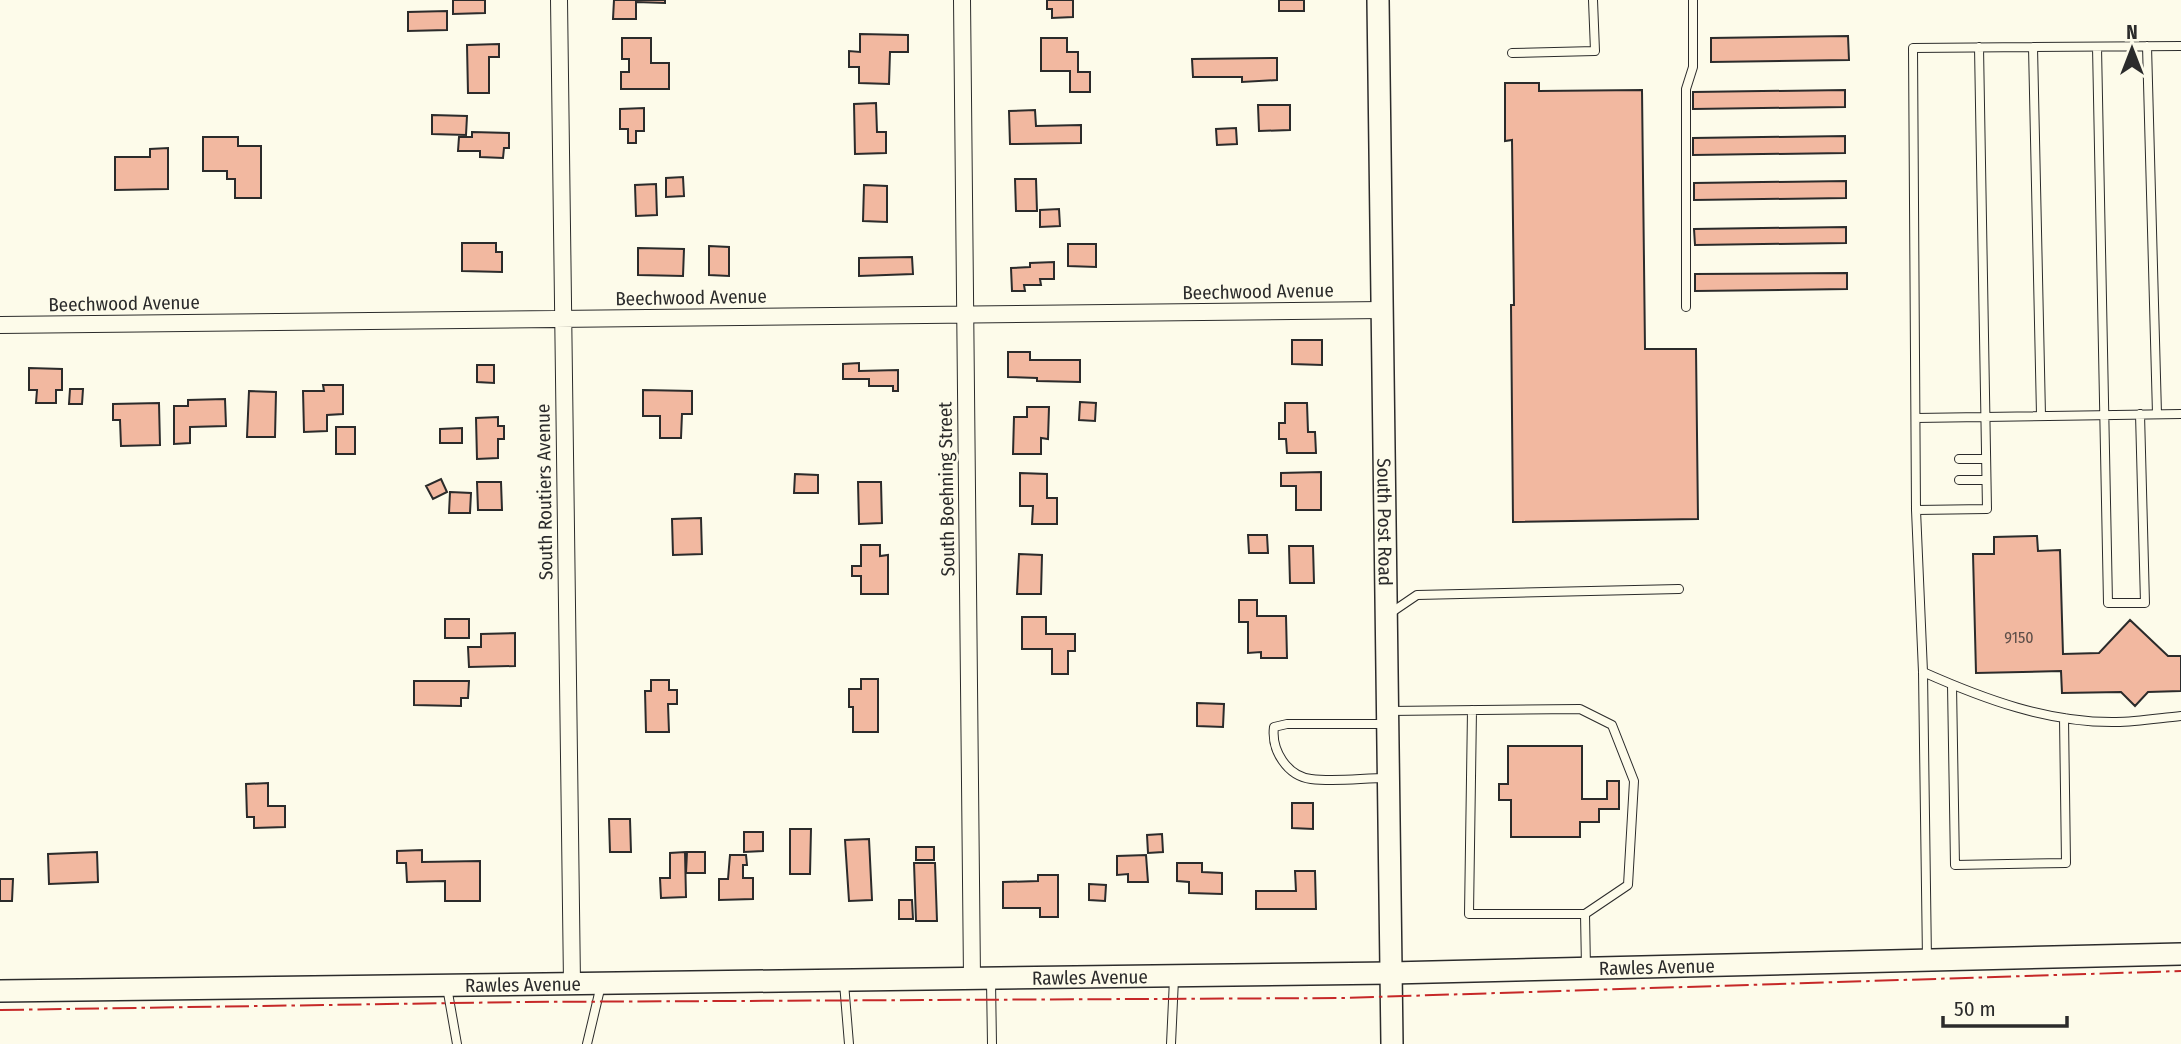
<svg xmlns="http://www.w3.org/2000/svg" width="2181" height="1044" font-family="'Fira Sans Condensed',sans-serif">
  <rect width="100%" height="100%" fill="#fdfbea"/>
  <!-- building -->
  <path fill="#f2b8a0" stroke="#2b2b2b" stroke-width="2" d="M453 0H485V13L453 14Z
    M614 0H665V3L636 2V19H613Z
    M1047 0H1073V17L1052 18V9H1047Z
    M1279 0H1304V11H1279Z
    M447 11V30L408 31V12Z
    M860 34 908 35V52H890L889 84 859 83V67H849V51L860 52Z
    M1848 36 1849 60 1711 62V38Z
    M622 38H651V63H669V89H621V72H629V59H622Z
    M1041 38H1067V52H1078V72H1090V92H1070V71H1041Z
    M499 44V57H489V93H468L467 45Z
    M1277 58V80L1242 82V77H1193L1192 59Z
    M1505 83H1539V91L1642 90 1645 349H1696L1698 519 1513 522 1511 305H1514L1512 140 1505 141Z
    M1845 90V107L1693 109V92Z
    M876 103 877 132H886V153L855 154 854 104Z
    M1258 105H1290V130L1259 131Z
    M644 108V131H636V143H628V129H620V109Z
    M1035 110 1036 126 1081 125V143L1010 144 1009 111Z
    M432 115 467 116 466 135 432 134Z
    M1236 128 1237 144 1217 145 1216 129Z
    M472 132 509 133V148H504L503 158 480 157V151H458L459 137H472Z
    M1845 136V153L1693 155V138Z
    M203 137H238V146H261V198H235V179H227V171H203Z
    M168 148V189L115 190V157H150V149Z
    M683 177 684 196 666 197V178Z
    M1015 179H1036L1037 211H1016Z
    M1846 181V198L1694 200V183Z
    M656 184 657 215 636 216 635 185Z
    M864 185 887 186V222L863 221Z
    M1059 209 1060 226 1040 227V210Z
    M1846 227V243L1695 245 1694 229Z
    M462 243H496V252H502V272L462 271Z
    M1068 244H1096V267L1068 266Z
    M709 246 729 247V276L709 275Z
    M638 248 684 249 683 276 638 275Z
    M912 257 913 274 859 276V258Z
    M1054 262V279H1040L1041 285H1024L1025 291H1012L1011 268 1030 267V263Z
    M1847 273V289L1695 291V274Z
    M1292 340H1322V365L1292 364Z
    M1008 352H1030V360H1080V382L1037 381V378L1008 377Z
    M859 363V371L898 370V391H893V386H869V379H843V364Z
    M477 365H494V383L477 382Z
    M29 368 62 369V390H56V403H36L37 390H29Z
    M323 385H343V414L327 415V431L304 432 303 391H324Z
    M70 389H83L82 404H69Z
    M643 390 692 391V414H682L681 438H660V416H643Z
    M249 391 276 392 275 437H247Z
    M225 399 226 426 190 427V443L174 444V406H188V400Z
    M1080 402 1096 403 1095 421 1079 420Z
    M159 403 160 445 121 446 120 420H113V404Z
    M1285 403H1307L1308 432H1315L1316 453H1287L1286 439H1279V423H1285Z
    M1027 407H1049L1048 439 1041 438V454H1013L1014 417H1027Z
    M498 417V426H504V439H498V458L477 459 476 418Z
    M336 427H355V454H336Z
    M462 428V443H440V429Z
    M1321 472V510H1296V486H1281V473Z
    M1020 473 1047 474V498H1057V524H1032L1033 506H1020Z
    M795 474 818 475V493H794Z
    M441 479 447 492 433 499 426 486Z
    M477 482H501L502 510H478Z
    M858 482H881L882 523 859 524Z
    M450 492 471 493 470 513H449Z
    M701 518 702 554 673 555 672 519Z
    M1248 535H1267L1268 553H1249Z
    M2037 536 2038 551 2060 550 2063 654 2099 653 2130 620 2168 656H2181V691L2148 692 2135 706 2121 692 2062 693 2061 671 1976 673 1973 554H1994V537Z
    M861 545H880V556L888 555V594H861V576H852V566H861Z
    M1289 546H1313L1314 583H1290Z
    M1019 554 1042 555 1041 594H1017Z
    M1239 600H1257V616H1286L1287 658H1261V652L1248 653V622H1239Z
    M1022 617H1046V634H1075V651H1068V674H1052V649H1022Z
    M445 619H469V638H445Z
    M515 633V666L469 667 468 647H481V634Z
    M861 679H878V732H853V707H849V689H861Z
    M651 680H669V690H677V704H668L669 732H646L645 691H651Z
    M414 681H469L468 698H461V706L414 705Z
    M1197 703 1224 704 1223 727 1197 726Z
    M1508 746H1582V799H1607V781H1619V809H1599V822H1580V837H1511V800H1499V784H1508Z
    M268 783V806H285V827L254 828V817H247L246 784Z
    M1292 803H1313V829L1292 828Z
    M609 819H630L631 852H610Z
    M790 829H811L810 874H790Z
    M744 832H763V851L744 852Z
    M1162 834 1163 852 1148 853 1147 835Z
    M869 839 872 900 849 901 845 840Z
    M916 847H934V860H916Z
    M422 850V862L480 861V901H445V881L407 882 406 863H397V851Z
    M97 852 98 882 49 884 48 854Z
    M685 852 686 897 661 898 660 878H670V853Z
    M687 852H705V873H686Z
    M730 855H746L747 865H743V878H753V899L719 900V879H728Z
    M1146 855 1148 882H1128V874L1117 875V856Z
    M914 863H935L937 921H916Z
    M1177 863H1202V872L1222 873V894L1189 893V882L1177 881Z
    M1295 871H1315L1316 909H1256V891H1296Z
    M1038 875H1058V917H1040V908H1003V882L1038 881Z
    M0 879H13L12 901H0Z
    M1089 884 1106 885 1105 901 1089 900Z
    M899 900H912L913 919H899Z"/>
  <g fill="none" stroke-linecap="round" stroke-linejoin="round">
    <!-- lane casing -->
    <g stroke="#2b2b2b" stroke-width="10">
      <path id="lane" d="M2147 46 2157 414
        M2033 47 2041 415
        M2097 47 2108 603H2145L2140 414
        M1512 53 1595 51 1593 0
        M1686 307V89L1693 67V0
        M1916 418 2181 414
        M1959 459H1986
        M1959 480H1986
        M1916 510 1987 509 1979 47
        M1389 614 1417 595 1679 589
        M1923 672C1984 699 2048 723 2116 722 2137 722 2160 718 2181 716
        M1952 685 1955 865 2066 863 2064 718
        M1472 710 1469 914H1585L1586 968
        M1388 711 1580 709 1612 725 1634 781 1628 885 1585 914
        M1385 724H1287L1274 727C1271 750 1287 776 1311 779 1336 782 1363 778 1388 778
        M1927 960 1923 672 1916 510 1913 48 2181 46
        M991 981 992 1044
        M844 983 849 1044
        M447 987 457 1044
        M587 1044 601 985
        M1171 1044 1174 979"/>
    </g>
    <!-- street casing -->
    <g stroke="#2b2b2b" stroke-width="18">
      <path id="street" d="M559 0 572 983
        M962 0 972 978
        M0 325 1382 310"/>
    </g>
    <!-- secondary casing -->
    <g stroke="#2b2b2b" stroke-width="24">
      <g id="secondary">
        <path id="s1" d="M1378 0 1392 1044"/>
        <path id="s2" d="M0 991 1391 973 2181 954"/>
      </g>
    </g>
    <!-- lane -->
    <use href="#lane" stroke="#fdfbea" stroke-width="8"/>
    <!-- street -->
    <use href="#street" stroke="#fdfbea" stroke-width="16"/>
    <!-- secondary -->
    <use href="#secondary" stroke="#fdfbea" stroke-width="21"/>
    <!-- power -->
    <path stroke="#c62828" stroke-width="2" stroke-dasharray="24 5 3.5 5" stroke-linecap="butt" d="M0 1010 521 1002 1343 998 2181 971"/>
  </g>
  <g text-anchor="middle" stroke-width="5" stroke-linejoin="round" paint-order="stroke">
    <!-- number labels -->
    <g font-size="16" fill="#5d4e48">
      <text x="2019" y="643">9150</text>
    </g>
    <!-- street labels -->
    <g font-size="19" fill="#2b2b2b" stroke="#fdfbea">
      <text transform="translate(1258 291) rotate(-1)" y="7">Beechwood Avenue</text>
      <text transform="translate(691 297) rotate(-1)" y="7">Beechwood Avenue</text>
      <text transform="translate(124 303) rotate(-1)" y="7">Beechwood Avenue</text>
      <text transform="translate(946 489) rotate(-91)" y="7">South Boehning Street</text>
      <text transform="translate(544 492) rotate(-91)" y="7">South Routiers Avenue</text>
      <text dy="7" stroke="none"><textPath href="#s1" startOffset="522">South Post Road</textPath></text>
      <text dy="7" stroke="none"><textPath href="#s2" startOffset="1657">Rawles Avenue</textPath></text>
      <text dy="7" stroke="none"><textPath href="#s2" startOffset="1090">Rawles Avenue</textPath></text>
      <text dy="7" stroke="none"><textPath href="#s2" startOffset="523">Rawles Avenue</textPath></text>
    </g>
  </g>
  <!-- north arrow -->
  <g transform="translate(2132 49)" stroke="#fdfbea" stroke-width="5" paint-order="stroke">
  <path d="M0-5L12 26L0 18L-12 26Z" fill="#2b2b2b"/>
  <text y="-10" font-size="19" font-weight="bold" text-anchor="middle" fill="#2b2b2b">N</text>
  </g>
  <!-- scale -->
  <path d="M1943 1016v10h124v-10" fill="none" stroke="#2b2b2b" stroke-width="3.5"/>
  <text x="1954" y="1016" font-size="21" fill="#2b2b2b" stroke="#fdfbea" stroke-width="5" paint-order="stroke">50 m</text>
</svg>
